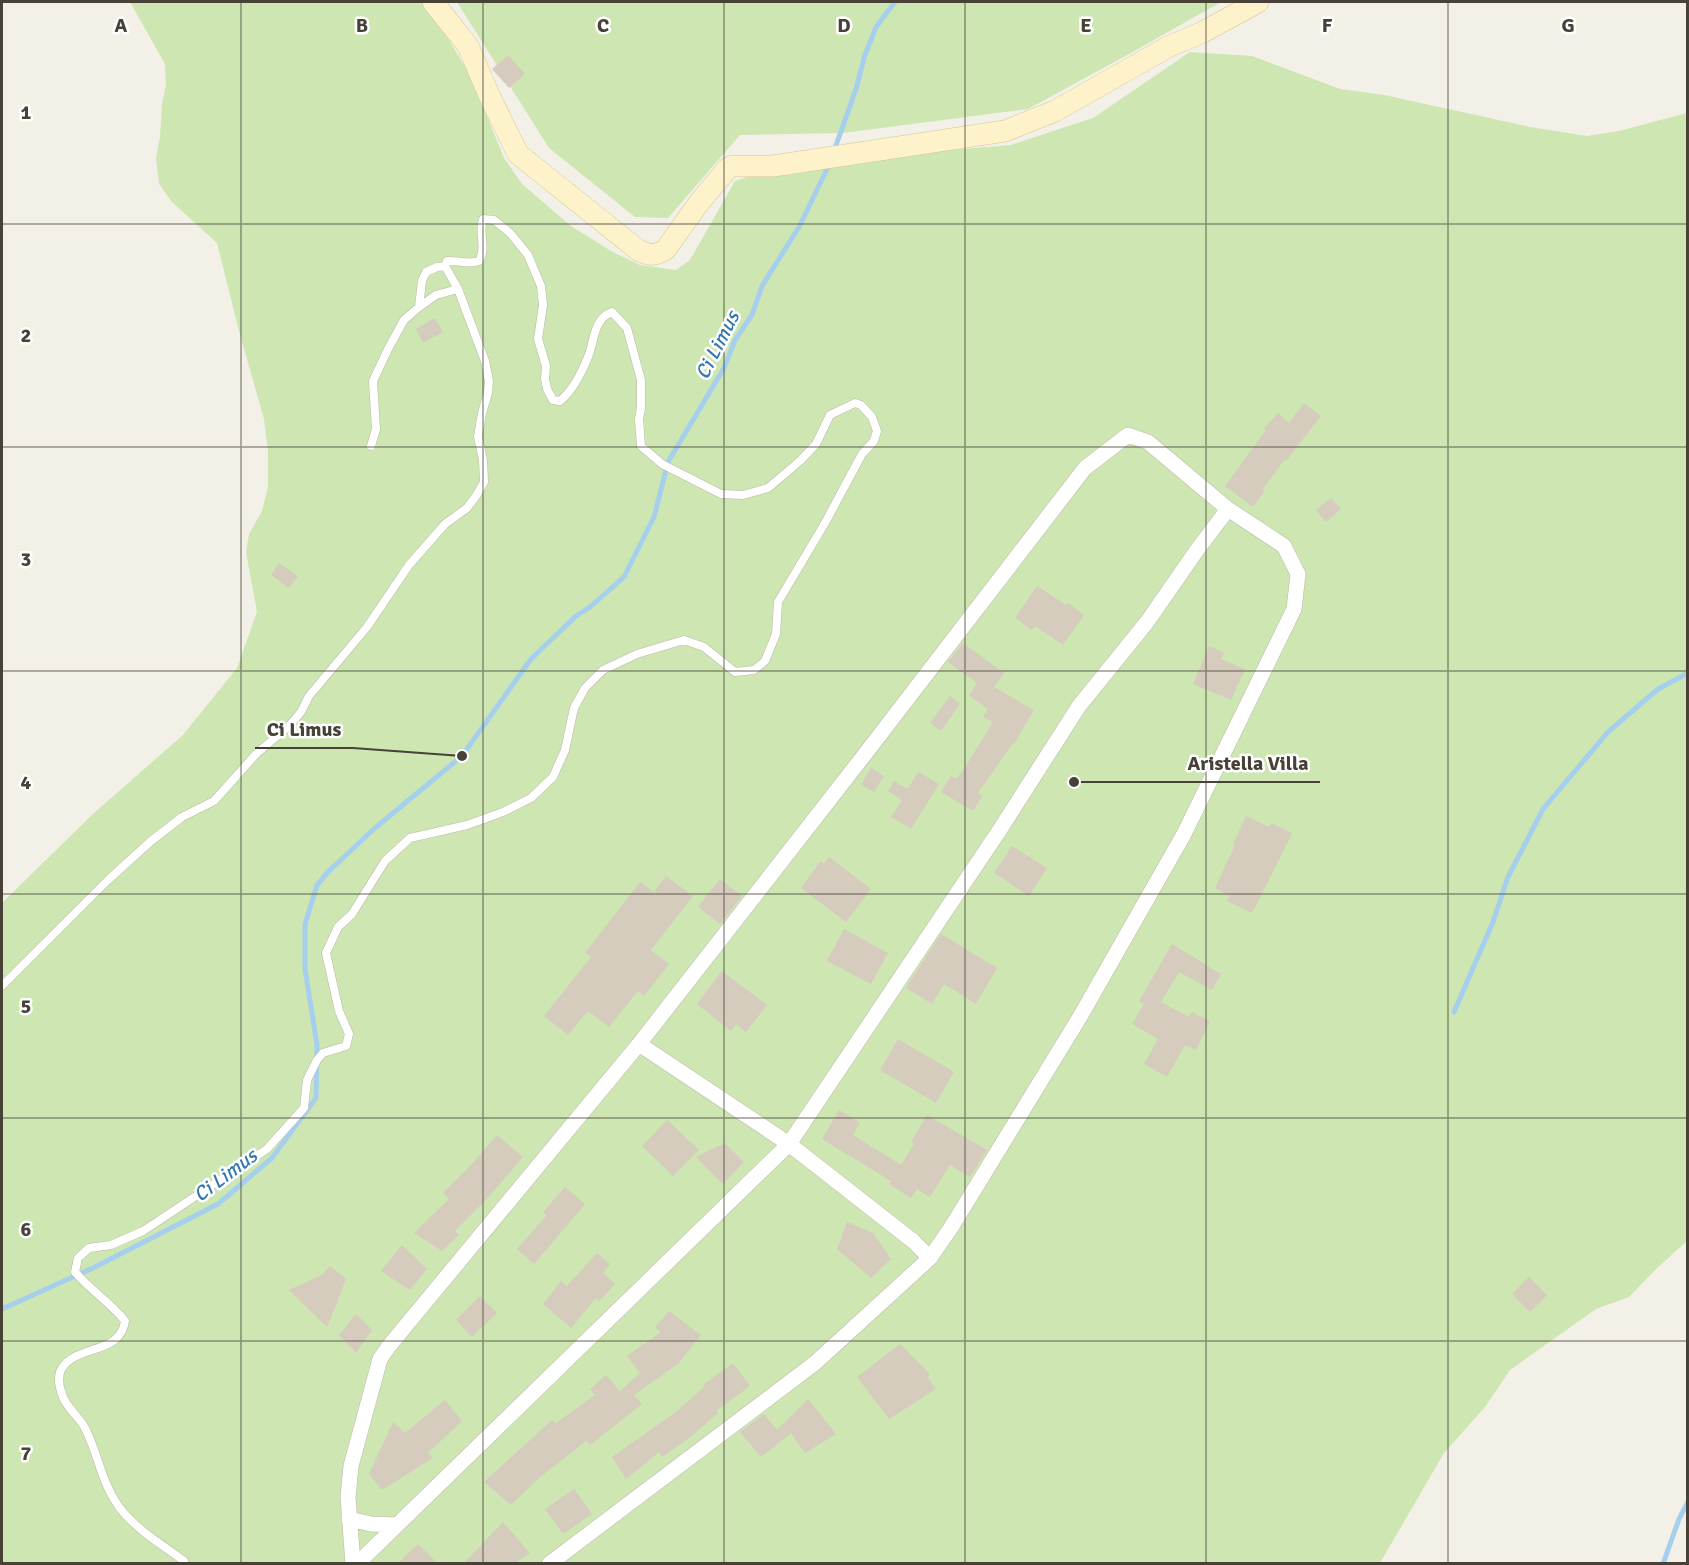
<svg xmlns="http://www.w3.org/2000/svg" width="1689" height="1565" font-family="Signika,sans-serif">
  <rect width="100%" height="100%" fill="#f3f0e8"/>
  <!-- green -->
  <path fill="#cde6b2" d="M130 2H424L431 10 471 77 504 158 522 184 571 226 611 251 640 265 676 270 690 260 735 181 755 174 789 175 915 153 1011 145 1093 118 1190 52 1252 56 1340 89 1384 95 1530 127 1587 136 1619 131 1687 113V1241L1657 1268 1629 1297 1596 1309 1510 1370 1485 1407 1444 1453 1380 1563 2 1564V903L94 813 183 735 237 668 257 612 246 552 249 534 262 511 268 487V452L264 419 239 331 217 243 172 202 159 184 156 158 160 137 162 104 166 85 165 64Z
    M457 2H1221L1129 54 1028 109 843 133 740 135 668 218 635 217 549 148Z"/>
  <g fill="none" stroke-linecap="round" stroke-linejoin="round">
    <!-- stream -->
    <path stroke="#a6cfee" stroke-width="5" d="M834 151 856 89 865 55 876 27 895 2
      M1454 1012 1493 922 1508 877 1543 809 1608 732 1658 689 1688 673
      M2 1309 95 1267 218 1204 272 1158 316 1098 317 1045 305 969V924L317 885 329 871 375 828 462 756 531 659 576 616 590 607 624 577 654 517 668 462 724 368 735 340 752 315 762 286 799 227 830 163
      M1663 1564 1679 1519 1688 1502"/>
  </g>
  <!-- building -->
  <path fill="#d5ccbe" d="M508 55 525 74 509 88 492 69Z
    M435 318 443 332 423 343 416 329Z
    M1304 403 1321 416 1286 461 1284 460 1263 489 1265 490 1253 507 1225 486 1266 430 1264 429 1278 413 1289 423Z
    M1331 498 1341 509 1326 522 1316 510Z
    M279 563 298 576 289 588 271 575Z
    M1037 586 1066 605 1068 603 1084 615 1063 645 1035 626 1032 630 1015 618Z
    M963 643 1004 673 994 687 1034 710 1014 744 1013 743 978 793 982 796 973 811 941 792 951 776 956 779 964 769 993 722 983 717 988 709 969 696 977 683 948 662Z
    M1209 646 1224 653 1221 659 1245 669 1231 700 1193 684Z
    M950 696 960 704 941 731 930 723Z
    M871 768 884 776 874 792 861 785Z
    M918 772 939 784 911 829 891 817 902 800 888 791 894 781 908 789Z
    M1246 816 1269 827 1271 823 1292 833 1252 913 1227 901 1230 896 1215 888 1235 845 1233 844Z
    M1012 846 1047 868 1029 896 994 873Z
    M829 857 871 889 846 922 801 888 821 861 824 864Z
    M666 876 693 896 651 950 669 964 644 996 638 991 609 1027 588 1011 568 1035 544 1016 591 957 585 953 640 882 654 892Z
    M720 879 742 896 720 924 698 907Z
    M844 929 888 953 871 984 827 961Z
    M941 934 997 968 976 1004 944 984 932 1004 906 988Z
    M1172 944 1221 974 1212 990 1179 972 1161 1002 1189 1017 1192 1012 1210 1021 1196 1050 1185 1045 1167 1077 1144 1064 1158 1039 1132 1024 1144 1004 1139 1001Z
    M722 971 767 1005 746 1032 736 1024 731 1031 697 1004Z
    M898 1039 954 1072 936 1103 880 1070Z
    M839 1110 860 1123 853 1135 901 1165 914 1144 911 1142 927 1115 987 1150 970 1177 950 1165 930 1197 917 1189 911 1198 889 1184 891 1181 822 1139Z
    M667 1120 699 1150 673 1176 642 1146Z
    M497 1135 523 1157 486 1200 455 1231 459 1235 442 1251 414 1233 449 1199 443 1193 472 1164Z
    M725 1143 744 1162 723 1184 696 1157Z
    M565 1187 585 1204 534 1264 517 1249 547 1215 543 1212Z
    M847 1222 873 1233 891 1259 871 1278 837 1249Z
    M402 1245 427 1269 410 1290 381 1271Z
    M597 1253 610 1264 603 1273 615 1284 599 1301 596 1298 571 1328 543 1304 561 1281 567 1286Z
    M330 1266 346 1279 327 1327 289 1290 322 1275Z
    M1529 1277 1547 1295 1530 1312 1512 1294Z
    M480 1296 497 1313 472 1337 456 1320Z
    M669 1311 701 1335 679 1363 634 1395 642 1404 590 1445 586 1441 540 1477 511 1505 484 1482 552 1420 556 1423 595 1395 590 1389 606 1375 620 1391 640 1373 627 1356 661 1332 655 1327Z
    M356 1314 372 1330 356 1353 339 1335Z
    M900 1344 930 1374 928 1378 936 1389 889 1419 857 1377Z
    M733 1363 750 1386 716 1411 718 1413 688 1439 662 1457 659 1452 626 1479 612 1457 676 1412 704 1387 703 1385Z
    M808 1399 836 1434 805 1453 791 1433 761 1457 740 1432 764 1414 777 1430Z
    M445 1400 462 1421 428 1453 433 1458 382 1490 369 1474 393 1422 405 1433Z
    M574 1489 592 1514 563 1534 545 1509Z
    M503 1522 530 1553 515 1563H464Z
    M418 1544 437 1563H398Z"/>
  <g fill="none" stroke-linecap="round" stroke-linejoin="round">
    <!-- lane casing -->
    <g stroke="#bfb8ab" stroke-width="9">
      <path id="lane" d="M419 307 422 281 426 272 437 267 445 266
        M371 446 376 429 373 381 388 349 404 320 419 307 436 295 458 289
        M2 986 108 880 151 841 182 817 214 801 257 753 289 726 301 712 309 696 367 627 409 565 445 524 467 508 476 496 484 482 483 460 478 437 482 413 488 393 489 381 485 361 458 289 445 266 447 261C458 260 469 265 479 261 487 248 478 233 483 219L494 220 510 233 528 255 541 286 543 305 538 339 546 366 545 379 547 389 553 400 560 401C572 391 582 372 588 357 595 340 593 319 612 312L627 328 641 380V408L639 419 641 446 662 464 721 494 743 495 768 488 801 460 816 444 830 415 855 403 861 405 872 417 877 431 874 441 862 454 825 523 778 602 776 634 765 661 754 670 735 672 704 647 684 640 637 654 603 670 585 688 574 708 565 750 553 777 531 798 503 812 467 825 410 838 385 861 352 914 338 927 326 953 339 1011 349 1034 346 1046 323 1053 317 1060 307 1080 304 1108 267 1149 143 1231 111 1245 89 1248 78 1258 75 1272C90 1290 111 1303 125 1321 120 1355 78 1344 62 1368 57 1376 59 1386 62 1394 65 1407 79 1416 85 1428 100 1458 101 1485 123 1512 139 1531 164 1546 184 1561V1564"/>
    </g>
    <!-- street casing -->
    <g stroke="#bfb8ab" stroke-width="16">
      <path id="street" d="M349 1519 371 1524 397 1525
        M353 1564 348 1497 351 1466 380 1359 389 1346 639 1044 789 1144 913 1241 930 1258
        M357 1564 789 1144 999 831 1079 706 1147 622 1197 550 1228 509
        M549 1564 815 1363 930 1258 952 1226 1081 1015 1184 834 1294 609 1298 574 1284 546 1228 509 1148 442 1128 435 1085 468 862 758 639 1044"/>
    </g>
    <!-- secondary casing -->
    <g stroke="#d2c599" stroke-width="22">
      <path id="secondary" d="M433 2 468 46 489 95 518 154 638 250C649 256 656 256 666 249L698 204 728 168 733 166H773L1005 131 1055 111 1168 47 1203 32 1258 2"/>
    </g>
    <!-- lane -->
    <use href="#lane" stroke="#fff" stroke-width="8"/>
    <!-- street -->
    <use href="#street" stroke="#fff" stroke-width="15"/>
    <!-- secondary -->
    <use href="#secondary" stroke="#fdf2c9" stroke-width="21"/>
  </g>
  <!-- grid -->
  <path fill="none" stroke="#474137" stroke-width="1.5" stroke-opacity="0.55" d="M241 2V1564M483 2V1564M724 2V1564M965 2V1564M1206 2V1564M1448 2V1564M2 224H1688M2 447H1688M2 671H1688M2 894H1688M2 1118H1688M2 1341H1688"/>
  <g text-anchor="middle" stroke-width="5" stroke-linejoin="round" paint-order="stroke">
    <!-- water labels -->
    <g font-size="20" font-style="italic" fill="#3378b0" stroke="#fff">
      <text transform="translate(717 345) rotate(-63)" y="7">Ci Limus</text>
      <text transform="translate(225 1175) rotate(-37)" y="7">Ci Limus</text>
    </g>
  </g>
  <g font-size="20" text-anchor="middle" font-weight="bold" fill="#474137" stroke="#fff" stroke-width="5" stroke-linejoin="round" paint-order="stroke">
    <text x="121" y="32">A</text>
    <text x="362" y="32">B</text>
    <text x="603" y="32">C</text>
    <text x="844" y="32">D</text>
    <text x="1086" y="32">E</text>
    <text x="1327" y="32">F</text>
    <text x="1568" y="32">G</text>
    <text x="26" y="119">1</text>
    <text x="26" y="342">2</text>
    <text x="26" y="566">3</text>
    <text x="26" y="789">4</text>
    <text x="26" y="1013">5</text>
    <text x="26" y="1236">6</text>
    <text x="26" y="1460">7</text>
  </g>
  <!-- callouts -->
  <path fill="none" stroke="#474137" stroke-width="2" d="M462 756L353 748H255M1074 782L1175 782H1320"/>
  <g fill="#474137" stroke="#fff" stroke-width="2">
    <circle cx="462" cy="756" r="6"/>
    <circle cx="1074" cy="782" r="6"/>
  </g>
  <g font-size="20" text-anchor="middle" font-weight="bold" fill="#474137" stroke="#fff" stroke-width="5" stroke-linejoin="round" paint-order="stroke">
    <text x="304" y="736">Ci Limus</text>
    <text x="1248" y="770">Aristella Villa</text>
  </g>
  <!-- border -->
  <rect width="1689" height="1565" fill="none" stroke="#474137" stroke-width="6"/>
</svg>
